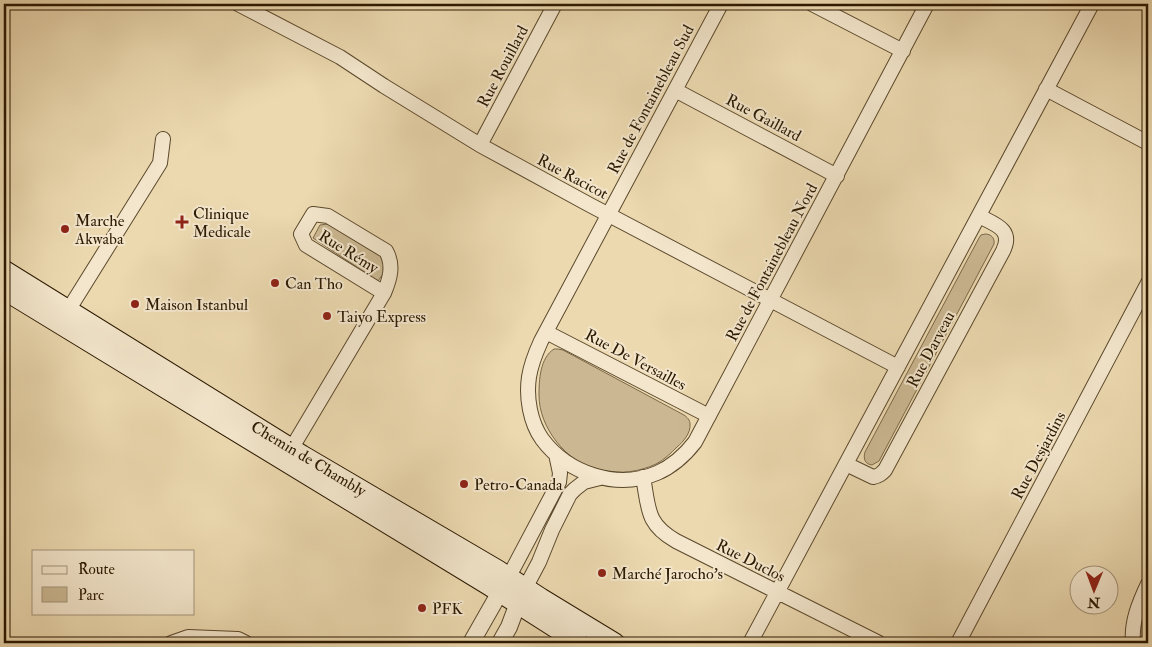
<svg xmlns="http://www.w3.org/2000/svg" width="1152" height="647" font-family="'IM FELL Double Pica',serif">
  <rect width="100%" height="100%" fill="#ecd9b0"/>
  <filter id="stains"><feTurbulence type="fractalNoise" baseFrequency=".004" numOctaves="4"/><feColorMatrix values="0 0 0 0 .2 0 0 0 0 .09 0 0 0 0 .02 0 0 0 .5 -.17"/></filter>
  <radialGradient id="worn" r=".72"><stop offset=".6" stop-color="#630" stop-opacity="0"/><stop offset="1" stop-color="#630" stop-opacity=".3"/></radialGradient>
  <!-- green -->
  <path fill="#cbb892" stroke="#7b6849" d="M328 224 386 256 388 267 378 281 313 238 320 225Z
    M985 234C991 234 995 238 994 244L879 461 872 465C865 464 863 459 865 452L979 238 981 235Z
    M554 349H558L563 350 684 415C687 417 690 420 690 424 691 433 683 442 677 447 671 453 664 460 656 464 622 480 580 473 556 441 546 428 539 412 539 395 539 380 540 358 554 349Z
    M1148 584V643H1133Z"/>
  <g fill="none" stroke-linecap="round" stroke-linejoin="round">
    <!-- minor casing -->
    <g stroke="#5b492c" stroke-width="16">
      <path id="minor" d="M238 4 340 57 384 86 480 145 590 205 898 367
        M721 4 541 341C536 352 531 364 529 377 526 397 530 422 542 439 568 474 617 490 657 473 673 466 685 455 695 442L927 4
        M812 4 903 51
        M1046 89 1148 143
        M675 90 837 176
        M480 145 555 4
        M64 317 160 163 163 139
        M546 332 709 416
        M287 456 384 293C390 279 394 265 386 251L328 216 313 214 301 234 306 245 384 293
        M846 464 873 477C879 476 881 474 885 470L1003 251C1014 229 994 224 979 216
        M643 477C649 509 646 524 676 541L879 643
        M505 584 559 482 560 473 556 454
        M521 596 539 562 552 530 570 494 575 489 584 482 600 478
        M171 643 188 637 238 639 246 643
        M750 643 1092 4
        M958 643 1148 283
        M1133 643C1131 622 1139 603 1148 584"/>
    </g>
    <!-- tertiary casing -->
    <g stroke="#5b492c" stroke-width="18">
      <path id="tertiary" d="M471 643 500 592
        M500 643 509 627 518 603"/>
    </g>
    <!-- secondary casing -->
    <g stroke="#2b1900" stroke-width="21">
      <path id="secondary" d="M4 270 302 455 498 570 541 598 615 643
        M4 290 488 585 579 643"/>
    </g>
    <!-- minor -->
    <use href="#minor" stroke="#f3e6cc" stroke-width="14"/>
    <!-- tertiary -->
    <use href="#tertiary" stroke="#f3e6cc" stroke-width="16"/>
    <!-- secondary -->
    <use href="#secondary" stroke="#f3e6cc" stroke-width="19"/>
  </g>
  <!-- markers -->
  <g fill="#8f2418" stroke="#f3e6cc" stroke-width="2">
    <path d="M179.5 214.5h5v5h5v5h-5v5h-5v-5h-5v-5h5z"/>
    <circle cx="65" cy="229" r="5"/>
    <circle cx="275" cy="283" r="5"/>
    <circle cx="135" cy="304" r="5"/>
    <circle cx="327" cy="316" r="5"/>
    <circle cx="464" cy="484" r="5"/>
    <circle cx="602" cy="573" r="5"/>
    <circle cx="422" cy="608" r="5"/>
  </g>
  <g text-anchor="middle" stroke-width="4" stroke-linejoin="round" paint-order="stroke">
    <!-- street labels -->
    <g font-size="16" fill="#2b1900" stroke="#f3e6cc">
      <text transform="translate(502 66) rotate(-62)" y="6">Rue Rouillard</text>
      <text transform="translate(650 99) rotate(-62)" y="6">Rue de Fontainebleau Sud</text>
      <text transform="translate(764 117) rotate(28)" y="6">Rue Gaillard</text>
      <text transform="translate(573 176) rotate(28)" y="6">Rue Racicot</text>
      <text transform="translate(349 251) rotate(32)" y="6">Rue Rémy</text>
      <text transform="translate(771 262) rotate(-62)" y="6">Rue de Fontainebleau Nord</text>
      <text transform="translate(930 349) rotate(-62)" y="6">Rue Darveau</text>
      <text transform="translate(636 359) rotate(28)" y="6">Rue De Versailles</text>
      <text transform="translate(1038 455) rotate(-62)" y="6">Rue Desjardins</text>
      <text transform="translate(309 458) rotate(31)" y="6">Chemin de Chambly</text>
      <text transform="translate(751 560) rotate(27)" y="6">Rue Duclos</text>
    </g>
    <!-- poi labels -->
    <g font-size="16" fill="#2b1900" stroke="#f3e6cc" text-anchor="start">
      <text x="193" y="219">Clinique<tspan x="193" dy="18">Medicale</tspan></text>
      <text x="75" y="226">Marche<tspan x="75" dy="18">Akwaba</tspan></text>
      <text x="285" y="289">Can Tho</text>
      <text x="145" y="310">Maison Istanbul</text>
      <text x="337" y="322">Taiyo Express</text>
      <text x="474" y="490">Petro-Canada</text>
      <text x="612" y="579">Marché Jarocho's</text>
      <text x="432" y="614">PFK</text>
    </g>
  </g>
  <!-- margin -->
  <rect width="1152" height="647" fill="none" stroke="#ecd9b0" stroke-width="20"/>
  <rect x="5" y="5" width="1142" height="637" fill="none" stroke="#2b1900" stroke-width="2.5"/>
  <rect x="10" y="10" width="1132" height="627" fill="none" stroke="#2b1900"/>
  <!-- legend -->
  <rect x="32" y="550" width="162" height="65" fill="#f3e6cc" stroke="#a3947a"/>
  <rect x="42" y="566" width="25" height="8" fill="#f3e6cc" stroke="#a3947a"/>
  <text x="78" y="574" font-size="15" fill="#2b1900">Route</text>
  <rect x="42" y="587" width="25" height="15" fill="#cbb892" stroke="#a3947a"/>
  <text x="78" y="600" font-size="15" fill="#2b1900">Parc</text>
  <!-- north arrow -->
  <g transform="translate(1094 590) rotate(181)"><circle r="24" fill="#f3e6cc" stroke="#a3947a"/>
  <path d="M0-4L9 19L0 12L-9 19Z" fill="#8f2418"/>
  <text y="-8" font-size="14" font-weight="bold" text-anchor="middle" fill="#2b1900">N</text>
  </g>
  <rect width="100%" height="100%" filter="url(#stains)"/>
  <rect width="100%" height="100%" fill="url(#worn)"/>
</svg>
